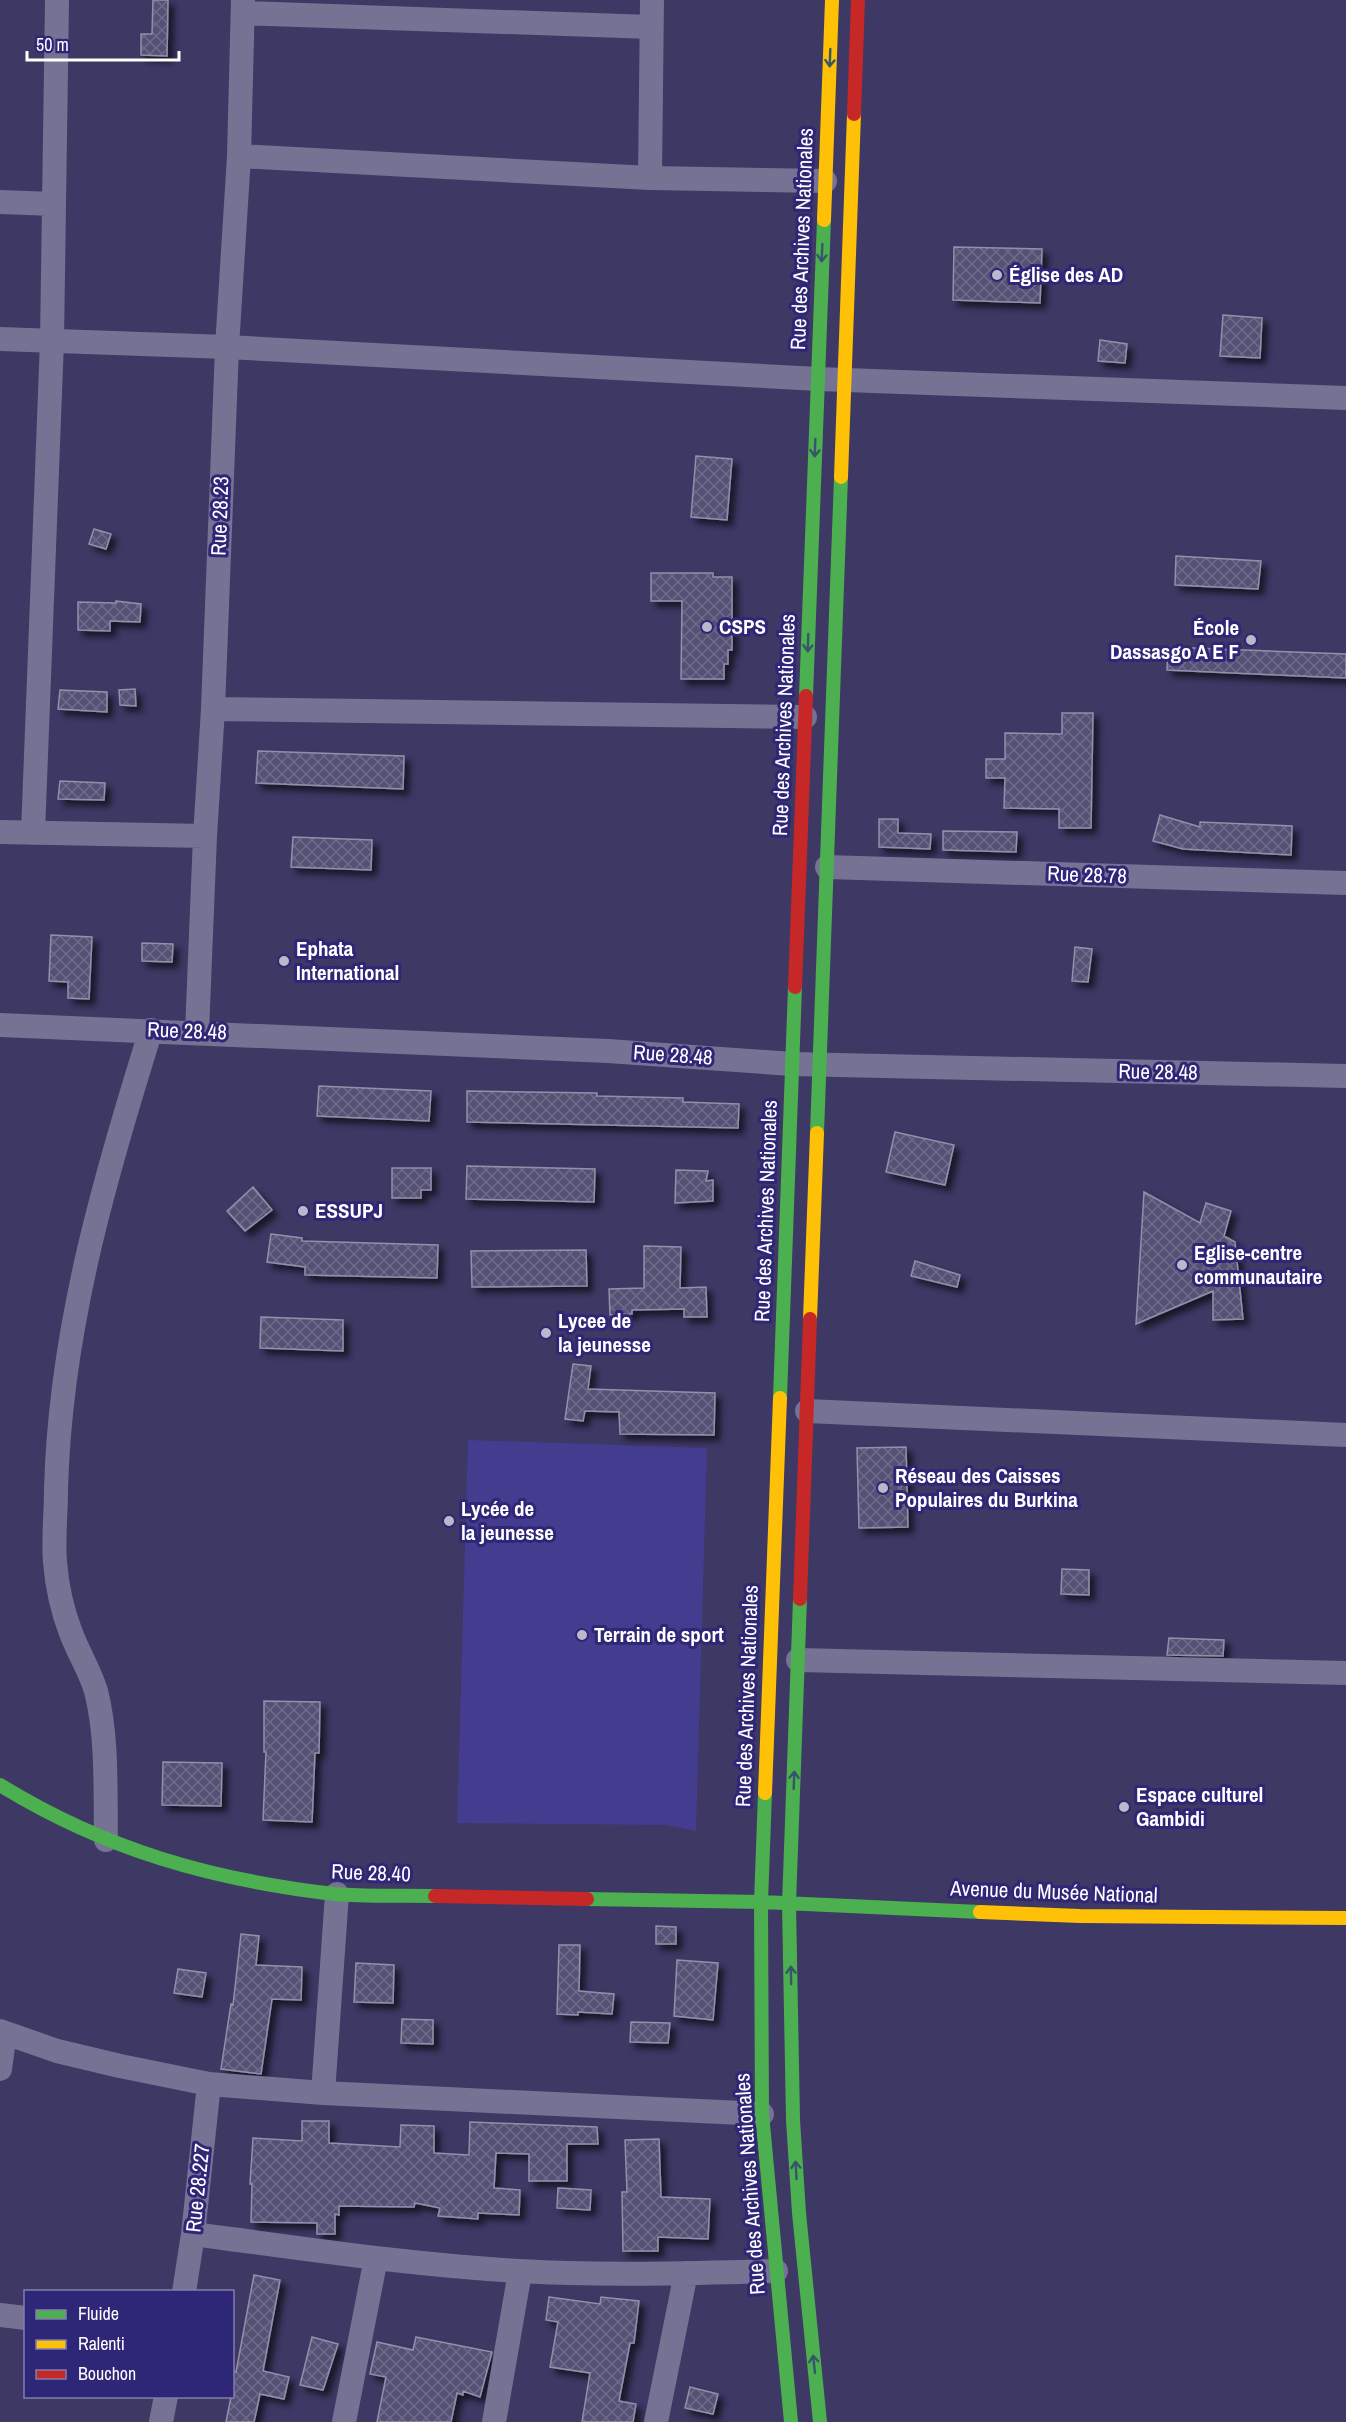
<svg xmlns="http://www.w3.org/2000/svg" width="1346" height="2422" font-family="'Archivo Narrow',sans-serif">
  <defs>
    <pattern id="building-cross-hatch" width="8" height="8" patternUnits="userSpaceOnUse" patternTransform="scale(1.5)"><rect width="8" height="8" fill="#555175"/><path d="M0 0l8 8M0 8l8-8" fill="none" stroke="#6e6b8a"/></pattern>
    <filter id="shadow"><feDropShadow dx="5.5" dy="5.5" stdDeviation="3" flood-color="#0009"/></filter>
  </defs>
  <rect width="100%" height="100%" fill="#3d3864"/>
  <!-- park -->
  <path fill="#443c8f" d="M468 1440 707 1448 696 1831 666 1825 457 1823Z"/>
  <!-- building -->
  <path fill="url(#building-cross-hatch)" stroke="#928fab" stroke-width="1.5" filter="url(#shadow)" d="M153 0H168L167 56 141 55V34H152Z
    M954 247 1042 249 1040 303 953 300Z
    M1223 315 1262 318 1260 358 1220 356Z
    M1100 340 1127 344 1125 363 1098 361Z
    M696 456 732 459 727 520 691 517Z
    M94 529 111 534 106 549 89 544Z
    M1176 556 1261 561 1258 589 1175 585Z
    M651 573H713V577H732V650H728V664H724V679H681L682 601H651Z
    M116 601 141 604 140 622 110 621V631L78 630V602L116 603Z
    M1168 647 1346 654V678L1167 670Z
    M135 689 136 706 120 705 119 690Z
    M60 690 107 692V712L58 709Z
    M1062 713H1093L1091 828H1059V809L1004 808 1005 778H986V759H1005V733L1062 734Z
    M258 751 404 756 403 789 256 783Z
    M60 781 105 783 104 800 58 799Z
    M1160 815 1200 827V822L1292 826 1291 855 1183 849 1153 841Z
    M879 819H898V833L931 834 930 849 879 847Z
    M943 831 1017 832 1016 852 943 850Z
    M293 837 372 840 371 870 291 867Z
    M51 935 92 937 89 999 68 998V982L49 981Z
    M142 943 173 944 172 962 142 961Z
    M1075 947 1092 949 1088 982 1072 981Z
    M319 1086 431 1091 429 1121 317 1116Z
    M467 1091 597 1093V1096L683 1098V1102L739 1104 738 1128 467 1122Z
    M895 1132 954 1145 945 1185 886 1172Z
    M467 1166 595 1169 594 1202 466 1199Z
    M392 1168H431V1190H421V1198H392Z
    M676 1170 708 1171 706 1181 713 1180V1201L675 1203Z
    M253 1187 272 1210 245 1231 227 1211Z
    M1144 1192 1200 1223 1206 1203 1231 1211 1224 1236 1235 1242 1243 1319 1213 1320V1291L1136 1324Z
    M271 1234 302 1238V1241L438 1245 437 1278 305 1275V1267L267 1262Z
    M644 1246 681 1247 680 1288 706 1287 707 1317H684V1309L632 1310V1314L610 1315 609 1289 644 1288Z
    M586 1250 587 1286 472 1287 471 1251Z
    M915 1261 960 1275 957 1287 911 1276Z
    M261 1317 343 1320V1351L260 1348Z
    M573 1364 591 1366 588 1389 715 1393 714 1435 620 1434 619 1412 585 1411 583 1421 565 1419Z
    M906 1447 908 1527 859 1528 857 1448Z
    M1062 1569 1089 1570V1595L1061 1594Z
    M1169 1638 1224 1640 1223 1656 1167 1655Z
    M264 1701 320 1702 319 1753H315L312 1822 263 1820 266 1752H264Z
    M163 1762 222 1763 221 1806 162 1805Z
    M656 1926 676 1927V1944H656Z
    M241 1934 259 1936 256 1965 302 1967 301 2000 272 1999 261 2074 221 2069 231 2004 233 2005Z
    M559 1945H580L579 1991 614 1994 612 2014 578 2012V2015L557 2014Z
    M677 1960 718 1963 713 2020 674 2016Z
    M356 1963 394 1965 393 2003 354 2002Z
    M178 1969 206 1973 202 1997 174 1993Z
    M402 2019 433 2020V2044L401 2043Z
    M631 2022 670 2023 668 2043 630 2042Z
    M302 2121H329V2143L400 2147 401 2125 434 2126V2153L469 2155 470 2122 597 2127 598 2144H567V2181H529V2154L496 2153 494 2188 520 2190 519 2215 478 2213V2219L438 2216 440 2208 415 2203 414 2207 339 2206V2215L335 2214V2234H317V2223L251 2222 252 2184H250L253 2138 302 2141Z
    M659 2139 661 2197 710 2199 708 2239 658 2237V2251H623L622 2192H627L625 2140Z
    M558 2188 591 2190 590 2210 557 2208Z
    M254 2275 280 2280 263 2371 289 2377 284 2399 260 2394 254 2422H226L231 2397H232V2371L236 2372Z
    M549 2297 600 2304 601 2297 639 2301 634 2343H630L619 2401 636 2404 633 2422H582L590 2373 550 2367 558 2322 546 2320Z
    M312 2337 338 2344 323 2390 300 2385Z
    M416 2337 492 2352 480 2397 463 2391V2395L457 2393 451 2422H377L386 2377 370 2374 377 2342 413 2350Z
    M690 2387 718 2394 713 2414 685 2408Z"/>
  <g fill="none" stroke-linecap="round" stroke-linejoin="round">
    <!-- street -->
    <path stroke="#757293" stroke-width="24" d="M243 13 651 27
      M239 156 650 178 825 181
      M650 178 652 0
      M0 202 54 204
      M0 339 227 347 818 379 1346 398
      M213 709 805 717
      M0 832 205 836
      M33 833 52 341 57 0
      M827 867 1346 883
      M0 1025 608 1051 792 1064 1346 1076
      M197 1032 205 836 213 709 227 347 239 156 243 0
      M807 1411 1346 1435
      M798 1660 1346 1673
      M106 1840C105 1791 108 1739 96 1691 90 1671 78 1652 71 1633 62 1610 57 1587 55 1562 53 1539 56 1514 56 1490 60 1331 104 1180 151 1030
      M0 2031 57 2051 120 2066 209 2084 323 2093 762 2114
      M0 2069 5 2033
      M323 2093 337 1894
      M193 2234C301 2248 410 2265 520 2271 605 2276 691 2273 776 2271
      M184 2292 193 2234 209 2084
      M0 2315 26 2318
      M161 2422 166 2396
      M344 2422 376 2258
      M494 2422 520 2272
      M656 2422 686 2273"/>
    <!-- fast -->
    <path stroke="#4caf50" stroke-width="14" d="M806 696 824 220
      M817 1133 841 477
      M780 1398 795 987
      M800 1599 789 1904 793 2120 799 2213 820 2422
      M0 1785C106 1850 212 1880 335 1894 368 1897 402 1895 435 1896
      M765 1793 761 1902 762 2114 791 2422
      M587 1899 761 1902 980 1912"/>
    <!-- slow -->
    <path stroke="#ffc107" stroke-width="14" d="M824 220 832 0
      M841 477 854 114
      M810 1319 817 1133
      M765 1793 780 1398
      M980 1912 1080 1916 1346 1918"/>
    <!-- jam -->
    <path stroke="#c62828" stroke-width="14" d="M854 114 858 0
      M795 987 806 696
      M800 1599 810 1319
      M435 1896 587 1899"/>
  </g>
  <!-- one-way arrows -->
  <defs><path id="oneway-shaft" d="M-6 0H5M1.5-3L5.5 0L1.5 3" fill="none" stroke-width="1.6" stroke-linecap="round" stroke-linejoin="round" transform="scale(1.5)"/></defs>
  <g stroke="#385669">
    <use href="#oneway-shaft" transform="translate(830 58) rotate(92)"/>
    <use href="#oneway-shaft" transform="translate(822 253) rotate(92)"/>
    <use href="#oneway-shaft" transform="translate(815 448) rotate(92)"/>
    <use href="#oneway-shaft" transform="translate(808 643) rotate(92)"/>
    <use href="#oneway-shaft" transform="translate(794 1780) rotate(-88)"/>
    <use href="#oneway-shaft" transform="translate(791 1975) rotate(-91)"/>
    <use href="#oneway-shaft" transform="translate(796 2170) rotate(-93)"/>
    <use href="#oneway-shaft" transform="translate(814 2364) rotate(-96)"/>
  </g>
  <!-- markers -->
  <g fill="#bbb9c9" stroke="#2e2676" stroke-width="2">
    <circle cx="997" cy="275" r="6"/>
    <circle cx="707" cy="627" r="6"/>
    <circle cx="1251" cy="640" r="6"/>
    <circle cx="284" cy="961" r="6"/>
    <circle cx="303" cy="1211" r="6"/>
    <circle cx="1182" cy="1265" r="6"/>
    <circle cx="546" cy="1333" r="6"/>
    <circle cx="883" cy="1488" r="6"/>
    <circle cx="449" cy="1521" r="6"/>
    <circle cx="582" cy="1635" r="6"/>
    <circle cx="1124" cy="1807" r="6"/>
  </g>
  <g text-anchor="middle" stroke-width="6" stroke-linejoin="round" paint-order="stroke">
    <!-- street labels -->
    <g font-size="21" fill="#fff" stroke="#2e2676">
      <text transform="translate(802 239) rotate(-88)" y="7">Rue des Archives Nationales</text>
      <text transform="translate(220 516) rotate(-88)" y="7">Rue 28.23</text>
      <text transform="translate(784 725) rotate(-88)" y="7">Rue des Archives Nationales</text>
      <text transform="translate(1087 875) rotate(2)" y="7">Rue 28.78</text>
      <text transform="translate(187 1031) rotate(2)" y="7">Rue 28.48</text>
      <text transform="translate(673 1055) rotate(4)" y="7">Rue 28.48</text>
      <text transform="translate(1158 1072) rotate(1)" y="7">Rue 28.48</text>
      <text transform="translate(766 1211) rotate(-88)" y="7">Rue des Archives Nationales</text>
      <text transform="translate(747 1696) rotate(-88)" y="7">Rue des Archives Nationales</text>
      <text transform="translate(371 1873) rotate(2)" y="7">Rue 28.40</text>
      <text transform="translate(1054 1892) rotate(2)" y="7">Avenue du Musée National</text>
      <text transform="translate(750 2184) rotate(-94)" y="7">Rue des Archives Nationales</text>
      <text transform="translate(198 2188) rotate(-84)" y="7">Rue 28.227</text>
    </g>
    <!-- poi labels -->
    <g font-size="21" font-weight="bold" fill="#fff" stroke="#2e2676" text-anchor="start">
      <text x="1009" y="282">Église des AD</text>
      <text x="719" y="634">CSPS</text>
      <text x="1239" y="635" text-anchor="end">École<tspan x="1239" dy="24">Dassasgo A E F</tspan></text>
      <text x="296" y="956">Ephata<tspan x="296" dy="24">International</tspan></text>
      <text x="315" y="1218">ESSUPJ</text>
      <text x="1194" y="1260">Eglise-centre<tspan x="1194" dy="24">communautaire</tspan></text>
      <text x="558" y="1328">Lycee de<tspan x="558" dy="24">la jeunesse</tspan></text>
      <text x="895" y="1483">Réseau des Caisses<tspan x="895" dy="24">Populaires du Burkina</tspan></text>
      <text x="461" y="1516">Lycée de<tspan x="461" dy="24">la jeunesse</tspan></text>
      <text x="594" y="1642">Terrain de sport</text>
      <text x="1136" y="1802">Espace culturel<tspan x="1136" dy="24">Gambidi</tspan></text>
    </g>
  </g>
  <!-- legend -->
  <rect x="24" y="2290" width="210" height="108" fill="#2e2676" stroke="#827dad" stroke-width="1.5"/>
  <rect x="36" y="2310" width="30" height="9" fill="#4caf50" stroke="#827dad" stroke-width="1.5"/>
  <text x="78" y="2320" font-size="18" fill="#ffffff">Fluide</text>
  <rect x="36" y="2340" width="30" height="9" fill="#ffc107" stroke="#827dad" stroke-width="1.5"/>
  <text x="78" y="2350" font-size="18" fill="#ffffff">Ralenti</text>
  <rect x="36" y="2370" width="30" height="9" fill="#c62828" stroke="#827dad" stroke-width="1.5"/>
  <text x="78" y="2380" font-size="18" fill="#ffffff">Bouchon</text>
  <!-- scale -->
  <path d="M27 51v9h152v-9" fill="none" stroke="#ffffff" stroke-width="3"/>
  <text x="36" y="51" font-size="18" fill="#ffffff" stroke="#2e2676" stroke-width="4.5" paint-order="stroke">50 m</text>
</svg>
